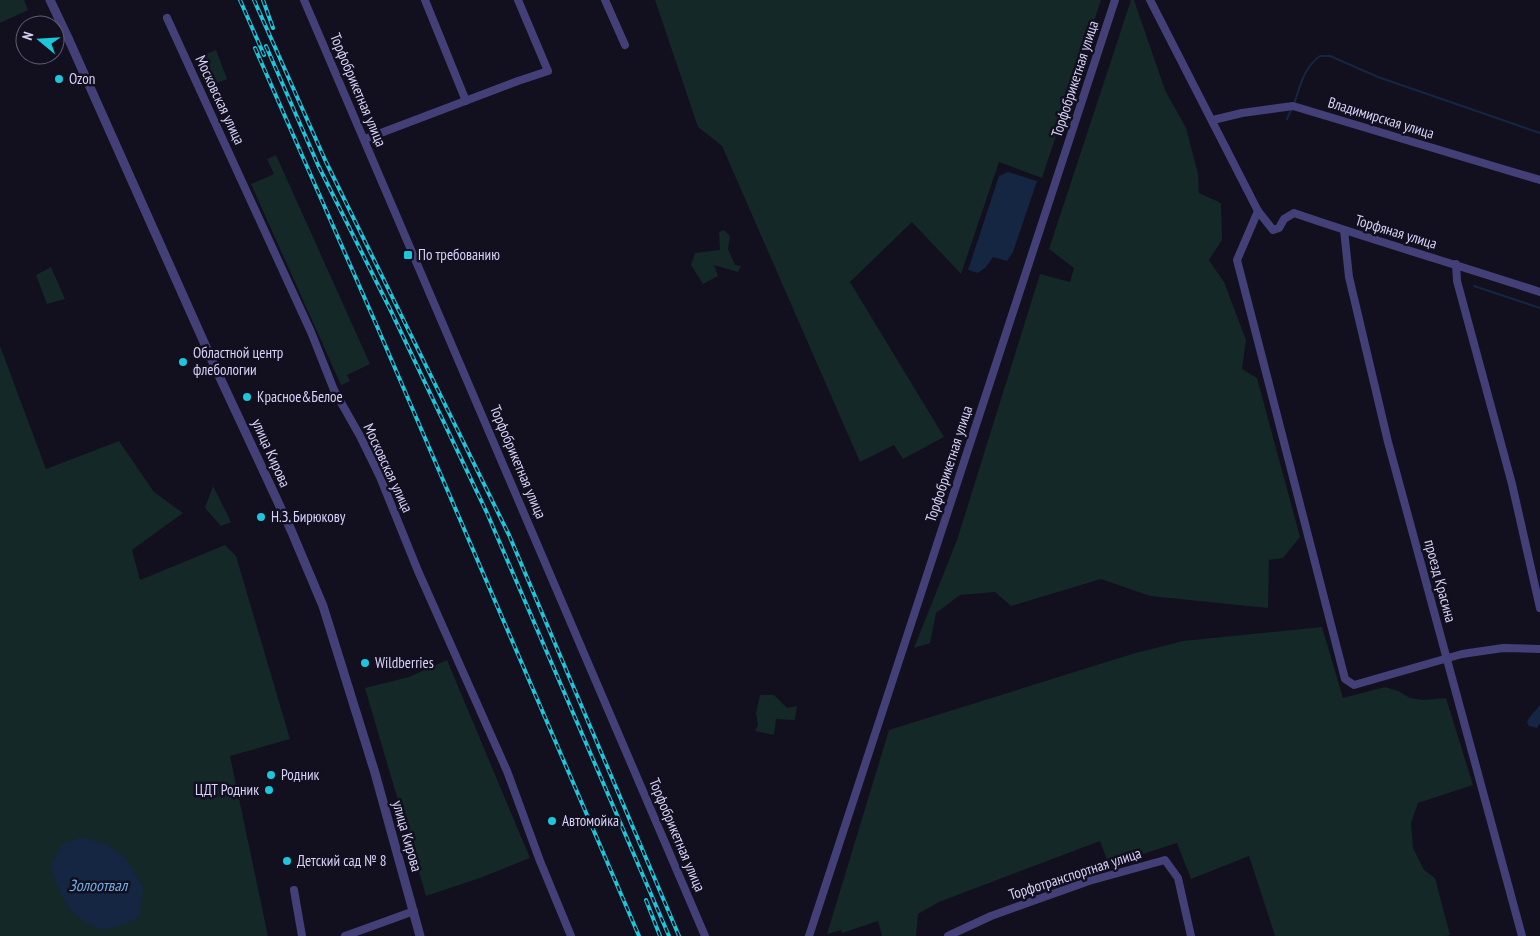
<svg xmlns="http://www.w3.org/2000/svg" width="1540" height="936" font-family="'PT Sans Narrow',sans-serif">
  <rect width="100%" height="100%" fill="#120f1e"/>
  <!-- green -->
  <path fill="#132827" d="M0 0H24L28 10 0 23Z
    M655 0H1101L1042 178 999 162 961 274 912 222 850 282 944 437 903 459 894 445 860 462 722 146 698 127Z
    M1131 0H1134L1165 90 1186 128 1198 174 1199 193 1221 203 1222 240 1209 260 1224 282 1246 340 1242 369 1257 378 1300 537 1283 558 1269 560 1268 608 1150 596 1101 579 1011 606 995 592 960 595 936 613 930 643 914 648 957 540 1040 274 1070 282 1074 268 1049 249Z
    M216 50 227 79 212 85 201 56Z
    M276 155 370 364 347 375 350 381 341 385 251 184 274 174 267 159Z
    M724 230 730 236 728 249 735 265 741 266 738 272 714 265 718 276 703 284 691 265 695 253 720 250 719 232Z
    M51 267 65 299 47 304 36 275Z
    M0 346 46 469 119 441 154 492 183 513 132 550 140 580 225 545 236 556 290 739 230 756 268 936H0Z
    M213 486 231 522 221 526 205 508Z
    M1322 627 1343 698 1385 687 1398 691 1410 698 1423 700 1446 698 1473 785 1418 803 1411 823 1413 848 1424 870 1435 878 1450 935 1446 936H1275L1249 856 1191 879 1177 843 1109 865 1100 841 939 902 918 914 916 936H882L878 921 842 933 841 930 827 934 889 730 1132 654 1183 641Z
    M447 660 530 858 480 878 426 896 365 688 409 677Z
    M760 695H774L787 708 797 706 795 720 776 719 774 735 755 731 758 725 756 713Z"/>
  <!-- water -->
  <path fill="#152643" d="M1008 172 1037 181 1013 252 1007 261 993 257 986 267 978 273 968 270 999 176Z
    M1540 705V723L1537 728 1529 726 1527 722 1529 718Z
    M83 837 108 845 126 859 143 887 139 917C129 922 118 927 106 929 102 930 96 927 92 925 67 916 58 890 51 867L62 844Z"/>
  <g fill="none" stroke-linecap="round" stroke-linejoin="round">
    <!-- stream -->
    <path stroke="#152643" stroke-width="2" d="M1294 104C1300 86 1304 67 1320 56H1330L1378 77 1540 133
      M1287 119 1292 108
      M1474 286 1540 308"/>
    <!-- minor -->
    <path stroke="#434078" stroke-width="8" d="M304 0 705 936
      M425 0 466 101
      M605 0 625 45
      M1150 0 1258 211 1273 230 1279 228 1284 219 1294 213C1375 241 1458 265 1540 292
      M167 18 311 332 334 390 360 436 380 477 418 571 507 771 540 861 571 936
      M1213 120 1242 113 1293 106 1540 180
      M365 139 518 81 548 71 518 0
      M1258 211 1237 260 1345 679 1354 685 1462 654 1503 648 1540 649
      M1344 230 1349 277 1388 442 1522 936
      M1456 264 1457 281 1512 484 1540 608
      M294 890 302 936
      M345 936 414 911
      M809 936 1115 0
      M948 936 991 916 1089 881 1165 860 1178 878 1191 936"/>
    <!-- tertiary -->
    <path stroke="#434078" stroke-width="9" d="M50 0 69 40 215 367 291 530 323 606 375 773 420 936"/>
    <!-- rail casing -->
    <g stroke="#1cc6db" stroke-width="4">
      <path id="rail" d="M240 0 264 55
        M254 0 326 162 509 535 679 936
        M263 0 273 28
        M266 46 318 165 390 309 487 513 669 936
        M255 48 376 324 639 936
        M646 900 660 936"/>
    </g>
    <!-- rail -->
    <use href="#rail" stroke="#120f1e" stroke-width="2" stroke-dasharray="5.5" stroke-linecap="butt"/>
  </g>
  <!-- markers -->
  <g fill="#1cc6db" stroke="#120f1e" stroke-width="2">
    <circle cx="59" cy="79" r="5"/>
    <rect x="403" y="250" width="10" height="10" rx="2.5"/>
    <circle cx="183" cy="362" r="5"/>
    <circle cx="247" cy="397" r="5"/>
    <circle cx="261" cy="517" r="5"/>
    <circle cx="365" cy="663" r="5"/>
    <circle cx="271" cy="775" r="5"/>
    <circle cx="269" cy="790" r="5"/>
    <circle cx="552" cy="821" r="5"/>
    <circle cx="287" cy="861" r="5"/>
  </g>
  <g text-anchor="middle" stroke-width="5" stroke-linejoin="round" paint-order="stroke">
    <!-- poi labels -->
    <g font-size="15" fill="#d7d2f9" stroke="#120f1e" text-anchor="start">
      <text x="69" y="84">Ozon</text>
      <text x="418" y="260">По требованию</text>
      <text x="193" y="358">Областной центр<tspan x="193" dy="17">флебологии</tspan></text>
      <text x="257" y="402">Красное&amp;Белое</text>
      <text x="271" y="522">Н.З. Бирюкову</text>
      <text x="375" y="668">Wildberries</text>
      <text x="281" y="780">Родник</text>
      <text x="259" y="795" text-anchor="end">ЦДТ Родник</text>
      <text x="562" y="826">Автомойка</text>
      <text x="297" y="866">Детский сад № 8</text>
    </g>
    <!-- street labels -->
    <g font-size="15" fill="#d7d2f9" stroke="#120f1e">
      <text transform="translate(1075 79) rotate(-72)" y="5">Торфобрикетная улица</text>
      <text transform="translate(358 90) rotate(67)" y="5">Торфобрикетная улица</text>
      <text transform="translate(220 100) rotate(65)" y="5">Московская улица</text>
      <text transform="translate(1381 118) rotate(17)" y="5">Владимирская улица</text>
      <text transform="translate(1396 232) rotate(17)" y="5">Торфяная улица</text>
      <text transform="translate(271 453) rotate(66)" y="5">улица Кирова</text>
      <text transform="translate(518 462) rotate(67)" y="5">Торфобрикетная улица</text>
      <text transform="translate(949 464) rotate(-72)" y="5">Торфобрикетная улица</text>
      <text transform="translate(388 468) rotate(65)" y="5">Московская улица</text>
      <text transform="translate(1440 581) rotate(75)" y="5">проезд Красина</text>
      <text transform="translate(677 835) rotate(67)" y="5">Торфобрикетная улица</text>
      <text transform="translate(407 836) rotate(74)" y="5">улица Кирова</text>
      <text transform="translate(1075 874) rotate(-18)" y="5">Торфотранспортная улица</text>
    </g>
    <!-- water labels -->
    <g font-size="16" font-style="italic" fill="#6db0ec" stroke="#120f1e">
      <text x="98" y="891">Золоотвал</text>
    </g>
  </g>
  <!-- north arrow -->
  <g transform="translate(40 40) rotate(288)"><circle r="24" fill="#120f1e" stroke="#615d76"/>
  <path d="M0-4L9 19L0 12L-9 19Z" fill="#1cc6db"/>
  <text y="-8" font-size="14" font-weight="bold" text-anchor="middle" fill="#d7d2f9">N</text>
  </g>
</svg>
